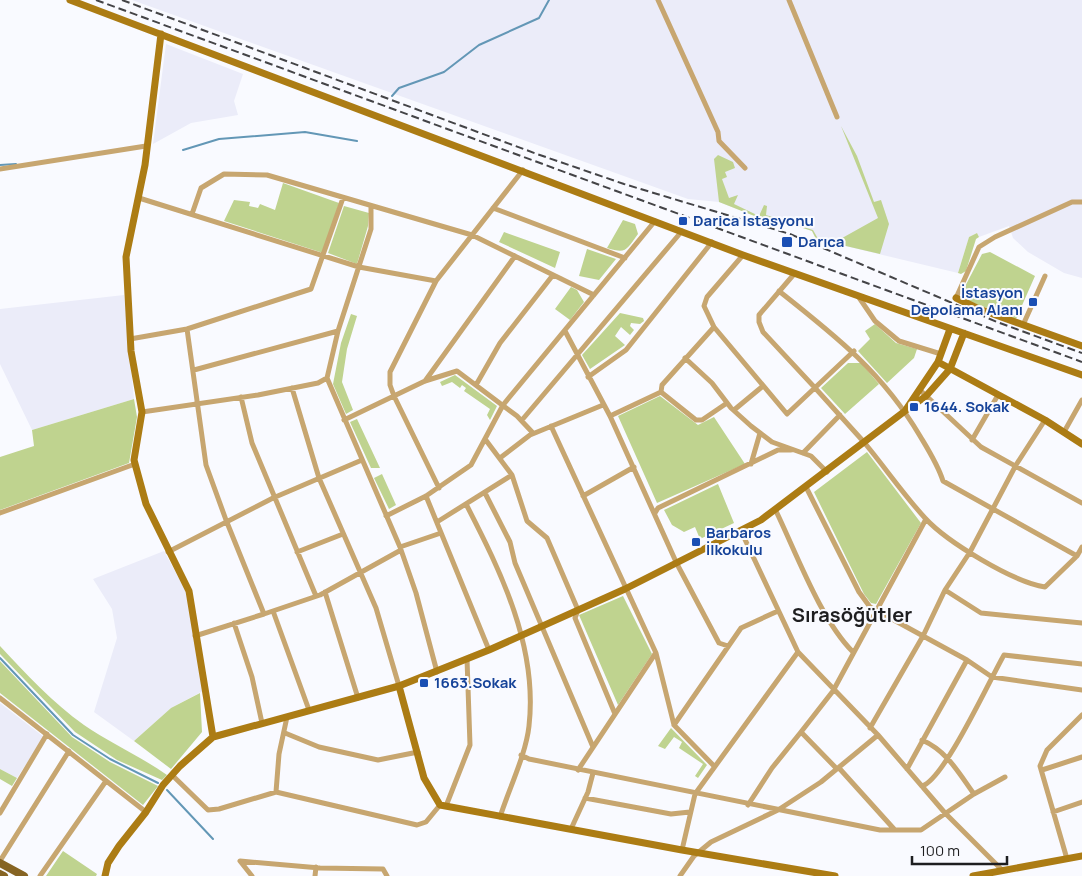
<svg xmlns="http://www.w3.org/2000/svg" width="1082" height="876" font-family="Manrope,sans-serif">
  <rect width="100%" height="100%" fill="#f9faff"/>
  <!-- built -->
  <path fill="#ebecf9" d="M132 0H1082V278L1064 273 1028 252 1013 238 1009 226 979 237 977 233 969 237 958 273 816 239 812 231 782 221 775 224 719 202 688 199Z
    M166 44 243 74 234 101 238 115 191 123 153 144Z
    M124 295 134 399 32 430 0 364V309Z
    M164 551 189 597 203 691 171 708 134 741 94 712 117 638 112 609 93 579Z
    M0 703 44 737 17 778 0 769Z"/>
  <!-- green -->
  <path fill="#bfd38f" d="M841 126 857 156 874 202 881 200 889 224 880 254 816 239 812 231 782 221 775 224 719 202 714 159 718 155 733 162 735 168 725 172 727 177 722 179 729 198 738 195 734 204 759 216 764 205 767 206 766 215 813 230 817 237 835 242 878 218Z
    M283 183 339 203 323 253 224 221 234 200 250 202 249 206 258 208 260 204 275 210Z
    M344 206 369 213 368 226 357 264 328 253Z
    M623 220 635 224 638 234C626 250 627 254 607 248Z
    M504 232 560 252 555 268 499 242Z
    M977 233 979 237 976 239 966 271 961 274 958 273 969 237Z
    M587 249 616 259 599 280 579 276Z
    M990 252 1035 276 1016 319 963 299 961 294 982 254Z
    M571 287 577 290 584 302 570 320 555 309Z
    M620 313 643 318 644 321 640 324 631 323 630 326 634 330 630 335 621 327 615 336 625 345 590 369 582 355Z
    M351 314 357 316 347 349 342 382 353 410 346 414 333 384 341 343Z
    M875 324 896 343 917 349 914 358 887 383 858 351 870 339 865 331Z
    M848 363H861L879 384 845 414 821 388Z
    M455 375 497 406 490 420 487 415 490 409 464 391 466 388 462 385 460 388 452 382 442 386 440 382Z
    M660 396 698 425 714 417 745 464 657 503 618 416Z
    M134 399 137 417 129 463 0 510V457L34 446 32 430Z
    M357 419 380 468H371L350 422Z
    M867 452 921 523 876 604 871 603 864 594 814 492Z
    M382 474 396 505 389 509 374 478Z
    M718 484 734 523 700 539 695 527 684 532 672 525 664 510Z
    M623 596 652 654 618 705 579 615Z
    M0 646C26 674 53 703 84 725 110 743 140 756 167 775L162 780 117 760 75 732 0 654Z
    M0 661 72 737 110 762 158 786 143 805 0 693Z
    M200 693 202 732 171 769 134 741 171 708Z
    M671 728 707 765 698 778 695 776 703 764 679 748 682 742 674 737 665 749 658 746Z
    M0 769 17 778 12 786 0 779Z
    M63 851 97 874 96 876H46Z"/>
  <g fill="none" stroke-linecap="round" stroke-linejoin="round">
    <!-- stream -->
    <path stroke="#6397b6" stroke-width="2" d="M392 96 399 88 444 72 479 45 539 18 549 0
      M183 150 219 139 305 132 357 141
      M0 165 16 164
      M0 658 73 735 110 759 158 783
      M167 790 213 839"/>
    <!-- street -->
    <path stroke="#c7a670" stroke-width="5" d="M658 0 718 132 719 141 745 168
      M789 0 837 117
      M0 169 146 146
      M139 198 359 267 436 281
      M371 206V229L338 331 327 378 400 547 416 593 437 672
      M493 208 625 258
      M192 214 201 188 224 174 267 175 472 235 594 295
      M743 255 707 297 704 306 714 327 787 414 854 351
      M795 273 759 315V322L763 332C797 368 830 404 863 441 884 466 903 494 925 518 947 542 1013 582 1045 587L1077 556 1082 547
      M779 291C836 336 883 373 920 436 929 451 938 465 943 481L1077 556
      M858 296 875 321 899 341 941 354
      M956 298 979 247 995 237 1072 202H1082
      M1023 325 1045 276
      M187 329 206 465 226 520 264 614 195 636
      M565 331 610 416 677 564 719 643 728 646
      M130 339 187 329 311 289 343 198
      M685 358 712 383 731 408 751 426 772 442 811 456 827 472
      M194 370 338 331
      M588 377 626 350 712 242
      M425 381 515 256
      M476 385 500 343 553 275
      M292 388 319 478 376 608 399 686
      M921 391 981 447 1082 503
      M661 392 696 420H702L727 403
      M241 397 252 443 316 596
      M734 410 763 386
      M142 412 258 395 318 383 327 378
      M610 416 661 392 662 385 714 327
      M344 420 425 381 457 371 517 416 533 433
      M522 420 682 231
      M551 426 656 653 674 725 714 766
      M1064 432 1082 400
      M972 440 998 395
      M803 453 840 415
      M500 458 530 435 603 405
      M751 464 760 433
      M512 475 527 521 547 538 578 610 575 618 615 714
      M806 487 859 592 870 607 967 660 992 677 1082 690
      M439 488 394 396 390 385V372L436 281 523 170
      M485 493 510 542 515 563 593 747
      M426 496 489 650
      M583 496 634 467
      M466 504C501 572 538 647 529 726 526 754 509 789 500 817
      M775 509C796 552 820 619 853 652
      M0 513 135 464
      M655 513 658 508 778 450H791
      M386 516 426 496 471 465 503 405 655 221
      M437 522 512 475 485 439
      M741 531 798 652 878 735 945 813 1001 869
      M400 547 441 533
      M168 552 273 498 362 460
      M297 552 343 534
      M945 590 981 613 1082 623
      M325 592 358 698
      M273 611 309 710
      M264 614 320 595 401 550
      M234 623 252 677 262 723
      M0 698 146 812
      M674 725 741 628 778 611
      M870 728 923 636 945 590 970 552 1016 465 1045 420
      M285 733 319 747 378 760 418 752
      M922 740C947 751 958 772 974 794
      M521 755 529 759 880 830H921L974 794 1005 777
      M839 768 894 829
      M837 769 801 732 833 691 926 519
      M907 769 967 660
      M578 770 655 654
      M1042 770 1082 757
      M172 775 208 810 219 809 276 792 417 825 426 822 440 805
      M922 786C944 780 990 679 1004 655L1082 664
      M276 792 279 754 287 717
      M585 798 671 814 690 812
      M748 805 772 768 801 732
      M446 806 470 745 467 659
      M1053 812 1082 802
      M0 813 47 734
      M571 829 588 792 593 773
      M682 850 695 794 798 652
      M1067 859 1040 766 1047 750 1082 715
      M0 861 69 751
      M40 876 106 781
      M252 876 240 861 320 868 383 869 387 876
      M315 876 316 867
      M680 876 694 856 711 842 778 810 821 782 878 735"/>
    <!-- secondary -->
    <path stroke="#ac7c14" stroke-width="7" d="M70 0 743 255 1082 375
      M161 34 145 165 126 257 131 351 142 412 134 460 146 504 189 591 213 737
      M956 298 979 309 1082 346
      M950 329 938 362 905 411 926 396 950 369 964 333
      M938 362 1045 420 1082 444
      M399 686 424 778 440 805 682 850 835 876
      M105 876 108 863 119 846 146 812 163 785 180 766 213 737 399 686 489 650 625 589 761 520 905 411
      M973 876 1082 856"/>
    <!-- primary -->
    <path stroke="#866423" stroke-width="8" d="M0 863 24 876
      M0 874 4 876"/>
    <!-- rail -->
    <path stroke="#444447" stroke-width="2" stroke-dasharray="8 4" stroke-linecap="butt" d="M96 0 1082 362
      M122 0 537 154 624 184 790 234 997 322 1082 353"/>
  </g>
  <!-- markers -->
  <g fill="#1a4fb4" stroke="#f9faff" stroke-width="2">
    <rect x="678" y="216" width="10" height="10" rx="2.5"/>
    <rect x="781" y="236" width="12" height="12" rx="2.5"/>
    <rect x="1028" y="297" width="10" height="10" rx="2.5"/>
    <rect x="909" y="402" width="10" height="10" rx="2.5"/>
    <rect x="691" y="537" width="10" height="10" rx="2.5"/>
    <rect x="419" y="678" width="10" height="10" rx="2.5"/>
  </g>
  <g text-anchor="middle" stroke-width="4" stroke-linejoin="round" paint-order="stroke">
    <!-- transit labels -->
    <g font-size="15" font-weight="bold" fill="#164399" stroke="#f9faff" text-anchor="start">
      <text x="693" y="226">Darica İstasyonu</text>
      <text x="798" y="247">Darıca</text>
      <text x="1023" y="298" text-anchor="end">İstasyon<tspan x="1023" dy="17">Depolama Alanı</tspan></text>
      <text x="924" y="412">1644. Sokak</text>
      <text x="706" y="538">Barbaros<tspan x="706" dy="17">İlkokulu</tspan></text>
      <text x="434" y="688">1663.Sokak</text>
    </g>
    <!-- district labels -->
    <g font-size="20" font-weight="bold" fill="#1e1e20" stroke="#f9faff">
      <text x="852" y="622">Sırasöğütler</text>
    </g>
  </g>
  <!-- scale -->
  <path d="M912 856v8h95v-8" fill="none" stroke="#1e1e20" stroke-width="2.5"/>
  <text x="920" y="856" font-size="15" fill="#1e1e20" stroke="#f9faff" stroke-width="4" paint-order="stroke">100 m</text>
</svg>
